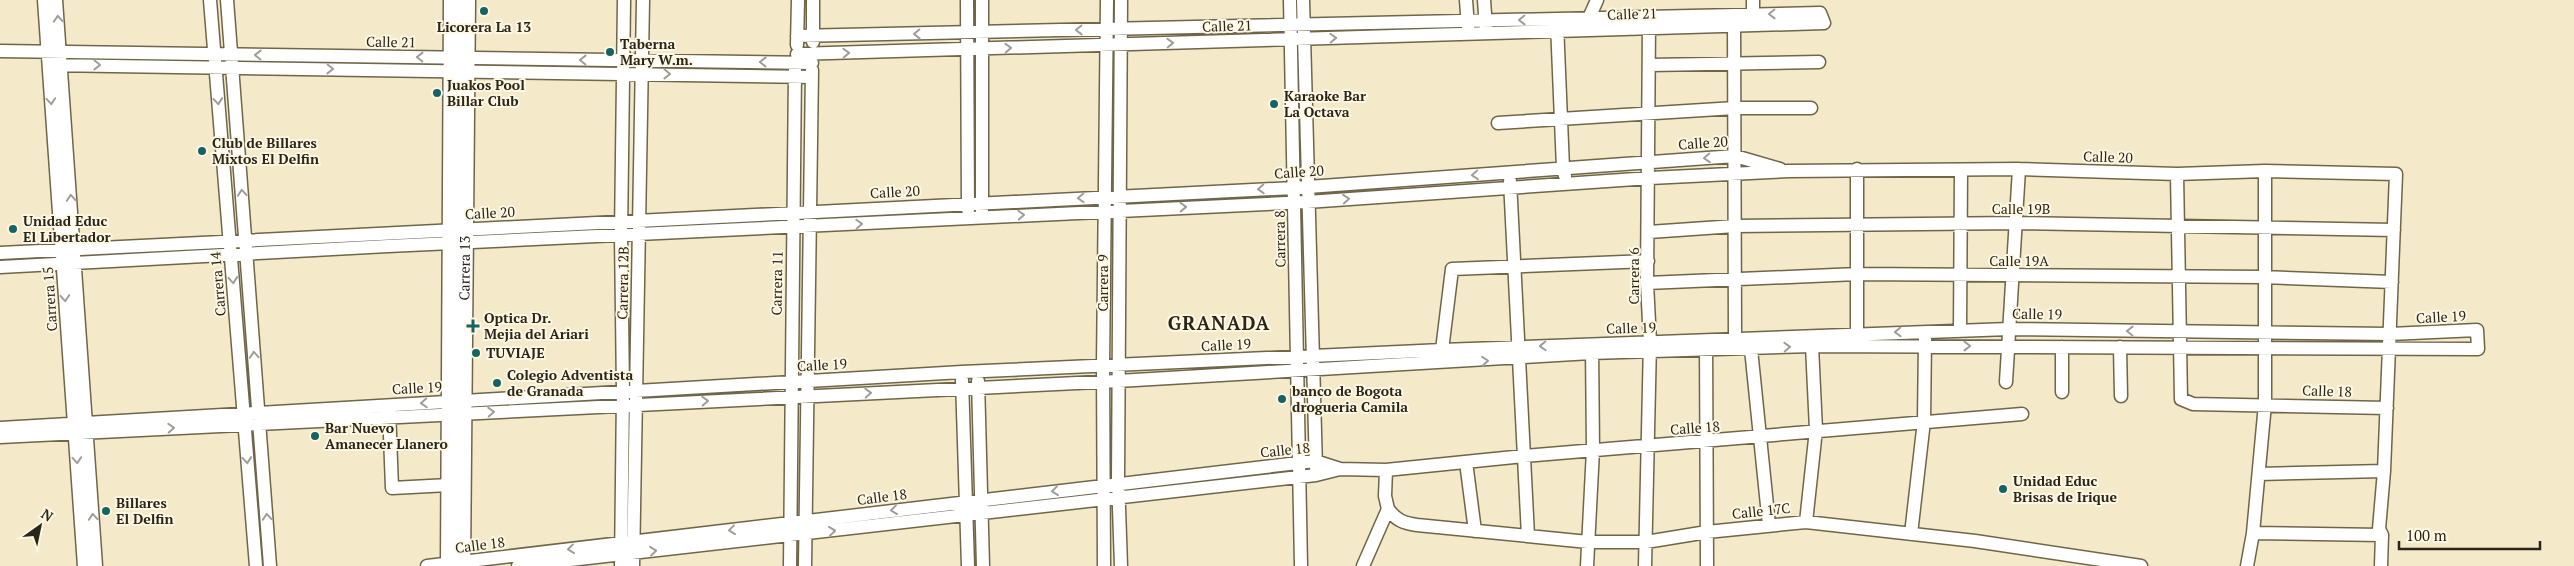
<svg xmlns="http://www.w3.org/2000/svg" width="2574" height="566" font-family="'PT Serif',serif">
  <rect width="100%" height="100%" fill="#f4e9c9"/>
  <g fill="none" stroke-linecap="round" stroke-linejoin="round">
    <!-- minor casing -->
    <g stroke="#6f6548" stroke-width="15">
      <path id="minor" d="M44 0 84 566
        M56 0 96 566
        M210 0 256 566
        M227 0 270 566
        M967 0 968 210
        M982 0V210
        M1121 0 1118 479 1121 566
        M1290 0 1301 566
        M1303 0 1316 468
        M1466 0 1468 27
        M1484 0 1486 28
        M1753 0V22
        M1734 17 1735 339
        M1557 24 1563 168 1565 176
        M1589 26V18L1597 0
        M797 36 1820 13 1824 23 797 54
        M813 42V0
        M797 45 798 0
        M0 51 812 63
        M49 65 812 77
        M1650 65 1819 62
        M1498 123 1735 108H1811
        M2177 174 2181 399 2193 404 2387 408
        M1510 181 1528 536
        M1649 232 1735 226 2016 223 2394 230
        M0 253 1294 188 1735 156 1780 169
        M0 267 388 246 1307 202 1650 178 1789 171 2019 169 2177 174 2265 171 2396 174 2384 471 2379 529 2382 535 2381 566
        M1647 283 1857 274 2263 277 2392 282
        M1960 330 1961 170
        M1857 334V169
        M1706 341 1707 566
        M2120 347 2121 396
        M1751 349 1769 525
        M1442 350 1452 269 1648 261
        M962 380 968 566
        M978 381 983 566
        M2006 382 2019 169
        M2062 392V347
        M389 409 392 488 449 485
        M0 428 962 372 1442 350 2009 329 2390 334 2477 330 2478 349 1812 346 1591 353 1118 381 0 437
        M1466 462 1475 531
        M2259 474 2384 471
        M1388 509C1396 520 1403 523 1417 525L1588 542H1646L1707 532 1806 522 1975 541 2141 566
        M1806 522 1816 430 1812 346
        M2253 533 2382 535
        M1911 534 1924 421 1925 339
        M427 566 1315 461 1340 469
        M518 566 1316 475 1340 469 1386 470 1524 456 2022 414
        M621 566 623 392 621 235 624 0
        M633 566 643 0
        M790 566 795 70
        M805 566 812 70
        M1104 566 1103 366 1107 0
        M1363 566 1388 509 1385 496 1386 470
        M1587 566 1593 450 1592 346
        M1645 566 1650 342 1647 283 1649 22
        M2247 566 2253 533 2265 404V171"/>
    </g>
    <!-- major casing -->
    <g stroke="#6f6548" stroke-width="19">
      <g id="major">
        <path d="M449 566 452 0"/>
        <path id="s1" d="M462 566 467 0"/>
      </g>
    </g>
    <!-- minor -->
    <use href="#minor" stroke="#fff" stroke-width="12"/>
    <!-- major -->
    <use href="#major" stroke="#fff" stroke-width="16"/>
  </g>
  <!-- one-way arrows -->
  <defs><path id="oneway-chevron" d="M-2-3.5L2.5 0L-2 3.5" fill="none" stroke-width="1.6" stroke-linecap="round" stroke-linejoin="round" transform="scale(1.25)"/></defs>
  <g stroke="#9f9d98">
    <use href="#oneway-chevron" transform="translate(1772 14) rotate(179)"/>
    <use href="#oneway-chevron" transform="translate(58 19) rotate(-94)"/>
    <use href="#oneway-chevron" transform="translate(1522 20) rotate(179)"/>
    <use href="#oneway-chevron" transform="translate(1079 30) rotate(179)"/>
    <use href="#oneway-chevron" transform="translate(917 34) rotate(179)"/>
    <use href="#oneway-chevron" transform="translate(1333 38) rotate(-2)"/>
    <use href="#oneway-chevron" transform="translate(1170 43) rotate(-2)"/>
    <use href="#oneway-chevron" transform="translate(1008 48) rotate(-2)"/>
    <use href="#oneway-chevron" transform="translate(846 53) rotate(-2)"/>
    <use href="#oneway-chevron" transform="translate(258 55) rotate(-179)"/>
    <use href="#oneway-chevron" transform="translate(420 57) rotate(-179)"/>
    <use href="#oneway-chevron" transform="translate(583 60) rotate(-179)"/>
    <use href="#oneway-chevron" transform="translate(763 62) rotate(-179)"/>
    <use href="#oneway-chevron" transform="translate(97 65) rotate(1)"/>
    <use href="#oneway-chevron" transform="translate(330 69) rotate(1)"/>
    <use href="#oneway-chevron" transform="translate(667 74) rotate(1)"/>
    <use href="#oneway-chevron" transform="translate(51 101) rotate(86)"/>
    <use href="#oneway-chevron" transform="translate(218 101) rotate(85)"/>
    <use href="#oneway-chevron" transform="translate(1707 158) rotate(176)"/>
    <use href="#oneway-chevron" transform="translate(1475 175) rotate(176)"/>
    <use href="#oneway-chevron" transform="translate(1261 189) rotate(177)"/>
    <use href="#oneway-chevron" transform="translate(242 193) rotate(-94)"/>
    <use href="#oneway-chevron" transform="translate(71 198) rotate(-94)"/>
    <use href="#oneway-chevron" transform="translate(1081 198) rotate(177)"/>
    <use href="#oneway-chevron" transform="translate(1346 199) rotate(-4)"/>
    <use href="#oneway-chevron" transform="translate(1183 207) rotate(-2)"/>
    <use href="#oneway-chevron" transform="translate(1021 215) rotate(-3)"/>
    <use href="#oneway-chevron" transform="translate(859 224) rotate(-3)"/>
    <use href="#oneway-chevron" transform="translate(233 280) rotate(85)"/>
    <use href="#oneway-chevron" transform="translate(65 298) rotate(86)"/>
    <use href="#oneway-chevron" transform="translate(2130 331) rotate(-179)"/>
    <use href="#oneway-chevron" transform="translate(1898 332) rotate(178)"/>
    <use href="#oneway-chevron" transform="translate(1543 346) rotate(178)"/>
    <use href="#oneway-chevron" transform="translate(1967 346)"/>
    <use href="#oneway-chevron" transform="translate(1787 347) rotate(-3)"/>
    <use href="#oneway-chevron" transform="translate(254 355) rotate(-94)"/>
    <use href="#oneway-chevron" transform="translate(1485 361) rotate(-4)"/>
    <use href="#oneway-chevron" transform="translate(868 393) rotate(-3)"/>
    <use href="#oneway-chevron" transform="translate(705 401) rotate(-3)"/>
    <use href="#oneway-chevron" transform="translate(424 403) rotate(177)"/>
    <use href="#oneway-chevron" transform="translate(491 412) rotate(-3)"/>
    <use href="#oneway-chevron" transform="translate(171 428) rotate(-3)"/>
    <use href="#oneway-chevron" transform="translate(77 460) rotate(86)"/>
    <use href="#oneway-chevron" transform="translate(247 460) rotate(85)"/>
    <use href="#oneway-chevron" transform="translate(1055 491) rotate(173)"/>
    <use href="#oneway-chevron" transform="translate(894 510) rotate(173)"/>
    <use href="#oneway-chevron" transform="translate(93 517) rotate(-94)"/>
    <use href="#oneway-chevron" transform="translate(267 517) rotate(-94)"/>
    <use href="#oneway-chevron" transform="translate(732 530) rotate(173)"/>
    <use href="#oneway-chevron" transform="translate(832 531) rotate(-6)"/>
    <use href="#oneway-chevron" transform="translate(571 549) rotate(173)"/>
    <use href="#oneway-chevron" transform="translate(653 551) rotate(-6)"/>
  </g>
  <!-- markers -->
  <g fill="#166462" stroke="#fdf7e3" stroke-width="2">
    <circle cx="484" cy="11" r="5"/>
    <circle cx="610" cy="52" r="5"/>
    <circle cx="437" cy="93" r="5"/>
    <circle cx="1274" cy="104" r="5"/>
    <circle cx="202" cy="151" r="5"/>
    <circle cx="13" cy="229" r="5"/>
    <path d="M470.5 318.5h5v5h5v5h-5v5h-5v-5h-5v-5h5z"/>
    <circle cx="476" cy="353" r="5"/>
    <circle cx="497" cy="383" r="5"/>
    <circle cx="1282" cy="399" r="5"/>
    <circle cx="315" cy="436" r="5"/>
    <circle cx="2003" cy="489" r="5"/>
    <circle cx="106" cy="511" r="5"/>
  </g>
  <g text-anchor="middle" stroke-width="4" stroke-linejoin="round" paint-order="stroke">
    <!-- street labels -->
    <g font-size="14" fill="#292519" stroke="#fdf7e3">
      <text transform="translate(1632 14) rotate(-2)" y="5">Calle 21</text>
      <text transform="translate(1227 26) rotate(-2)" y="5">Calle 21</text>
      <text transform="translate(391 42) rotate(1)" y="5">Calle 21</text>
      <text transform="translate(1703 143) rotate(-4)" y="5">Calle 20</text>
      <text transform="translate(2108 157) rotate(2)" y="5">Calle 20</text>
      <text transform="translate(1299 172) rotate(-4)" y="5">Calle 20</text>
      <text transform="translate(895 192) rotate(-3)" y="5">Calle 20</text>
      <text x="2021" y="214">Calle 19B</text>
      <text transform="translate(490 213) rotate(-3)" y="5">Calle 20</text>
      <text transform="translate(1280 239) rotate(-91)" y="5">Carrera 8</text>
      <text x="2019" y="266">Calle 19A</text>
      <text dy="5" stroke="none"><textPath href="#s1" startOffset="298">Carrera 13</textPath></text>
      <text transform="translate(1634 276) rotate(-90)" y="5">Carrera 6</text>
      <text transform="translate(623 283) rotate(-89)" y="5">Carrera 12B</text>
      <text transform="translate(777 283) rotate(-89)" y="5">Carrera 11</text>
      <text transform="translate(1103 283) rotate(-90)" y="5">Carrera 9</text>
      <text transform="translate(218 284) rotate(-95)" y="5">Carrera 14</text>
      <text transform="translate(50 299) rotate(-94)" y="5">Carrera 15</text>
      <text transform="translate(2037 314) rotate(1)" y="5">Calle 19</text>
      <text transform="translate(2441 317) rotate(-3)" y="5">Calle 19</text>
      <text transform="translate(1631 328) rotate(-2)" y="5">Calle 19</text>
      <text transform="translate(1226 345) rotate(-3)" y="5">Calle 19</text>
      <text transform="translate(822 365) rotate(-3)" y="5">Calle 19</text>
      <text transform="translate(417 388) rotate(-3)" y="5">Calle 19</text>
      <text transform="translate(2327 391) rotate(2)" y="5">Calle 18</text>
      <text transform="translate(1695 428) rotate(-4)" y="5">Calle 18</text>
      <text transform="translate(1285 450) rotate(-6)" y="5">Calle 18</text>
      <text transform="translate(882 497) rotate(-7)" y="5">Calle 18</text>
      <text transform="translate(1761 511) rotate(-6)" y="5">Calle 17C</text>
      <text transform="translate(480 545) rotate(-7)" y="5">Calle 18</text>
    </g>
    <!-- poi labels -->
    <g font-size="14" font-weight="bold" fill="#292519" stroke="#fdf7e3" text-anchor="start">
      <text x="484" y="32" text-anchor="middle">Licorera La 13</text>
      <text x="620" y="49">Taberna<tspan x="620" dy="16">Mary W.m.</tspan></text>
      <text x="447" y="90">Juakos Pool<tspan x="447" dy="16">Billar Club</tspan></text>
      <text x="1284" y="101">Karaoke Bar<tspan x="1284" dy="16">La Octava</tspan></text>
      <text x="212" y="148">Club de Billares<tspan x="212" dy="16">Mixtos El Delfin</tspan></text>
      <text x="23" y="226">Unidad Educ<tspan x="23" dy="16">El Libertador</tspan></text>
      <text x="484" y="323">Optica Dr.<tspan x="484" dy="16">Mejia del Ariari</tspan></text>
      <text x="486" y="358">TUVIAJE</text>
      <text x="507" y="380">Colegio Adventista<tspan x="507" dy="16">de Granada</tspan></text>
      <text x="1292" y="396">banco de Bogota<tspan x="1292" dy="16">drogueria Camila</tspan></text>
      <text x="325" y="433">Bar Nuevo<tspan x="325" dy="16">Amanecer Llanero</tspan></text>
      <text x="2013" y="486">Unidad Educ<tspan x="2013" dy="16">Brisas de Irique</tspan></text>
      <text x="116" y="508">Billares<tspan x="116" dy="16">El Delfin</tspan></text>
    </g>
    <!-- district labels -->
    <g font-size="19" font-weight="bold" letter-spacing="1" fill="#292519" stroke="#fdf7e3">
      <text x="1219" y="330">GRANADA</text>
    </g>
  </g>
  <!-- north arrow -->
  <g transform="translate(40 526) rotate(33)" stroke="#fdf7e3" stroke-width="4" paint-order="stroke">
  <path d="M0-4L9 19L0 12L-9 19Z" fill="#292519"/>
  <text y="-8" font-size="14" font-weight="bold" text-anchor="middle" fill="#292519">N</text>
  </g>
  <!-- scale -->
  <path d="M2399 541v8h141v-8" fill="none" stroke="#292519" stroke-width="2.5"/>
  <text x="2406" y="541" font-size="15" fill="#292519" stroke="#fdf7e3" stroke-width="4" paint-order="stroke">100 m</text>
</svg>
